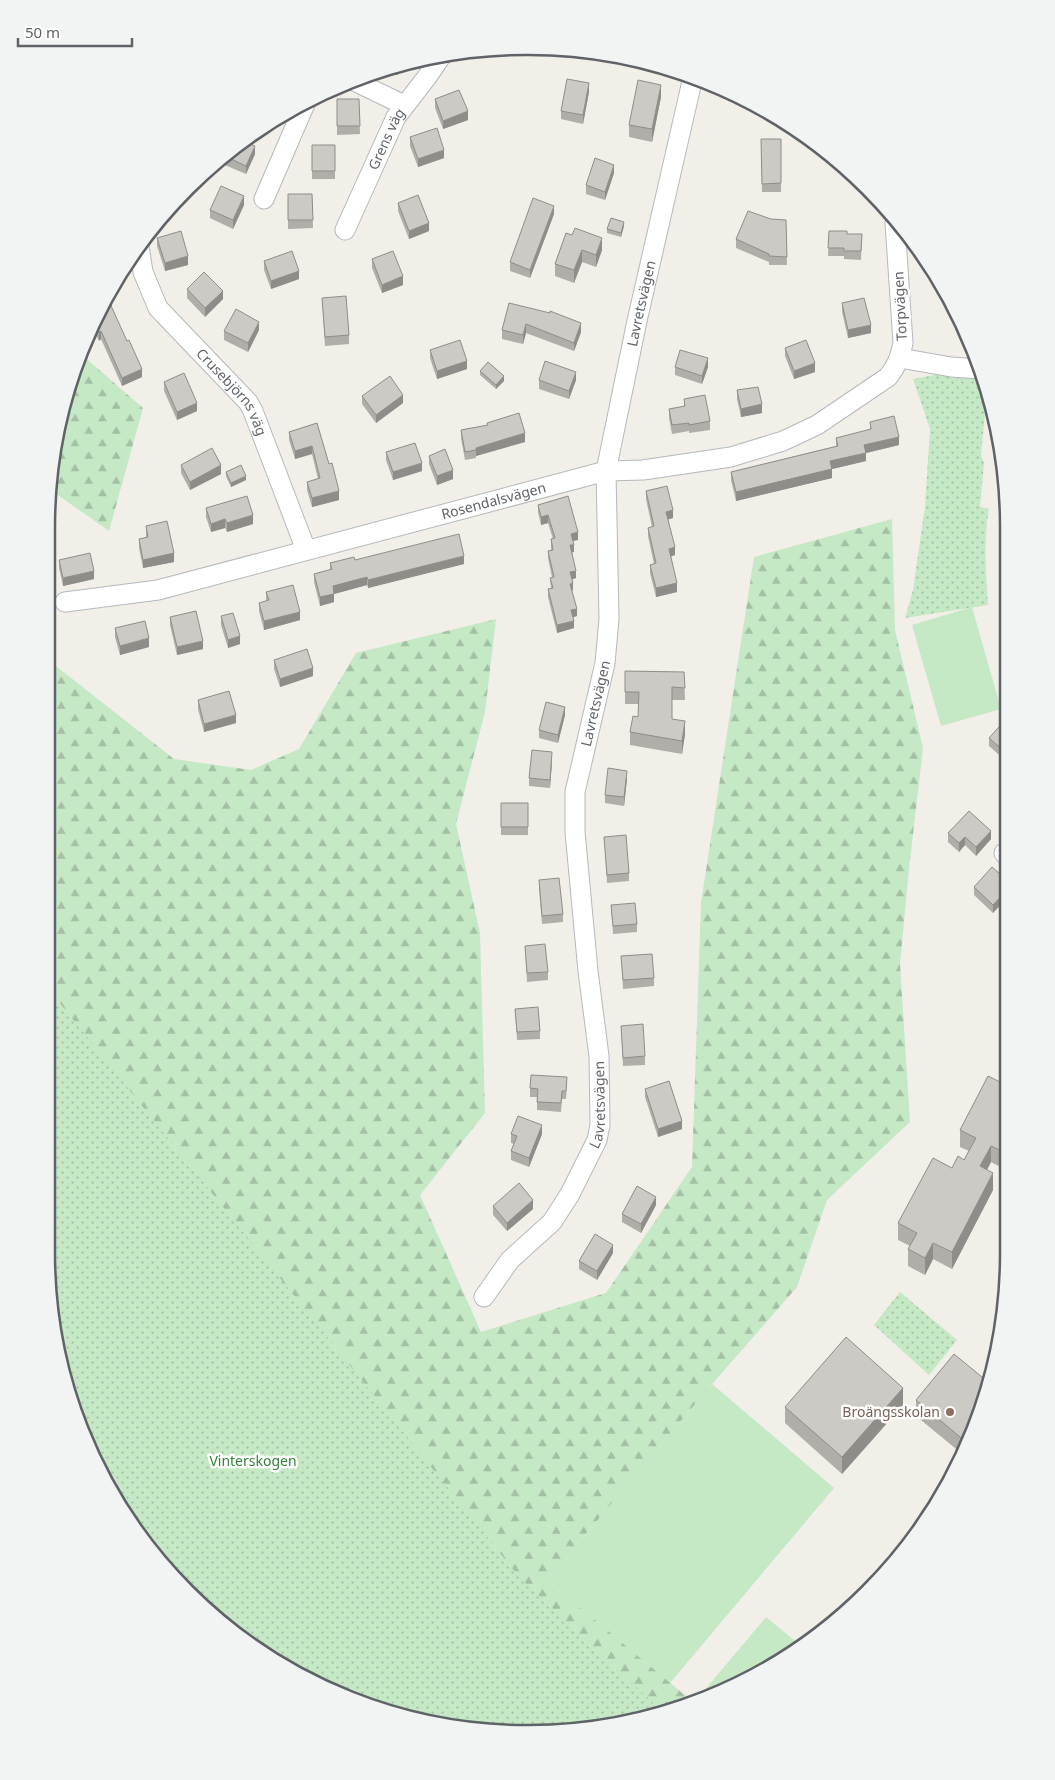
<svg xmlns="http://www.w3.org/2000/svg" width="1055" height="1780" font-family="'Noto Sans',sans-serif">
  <defs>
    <pattern id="forest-firs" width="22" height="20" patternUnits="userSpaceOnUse" patternTransform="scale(1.25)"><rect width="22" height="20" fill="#c5e8c5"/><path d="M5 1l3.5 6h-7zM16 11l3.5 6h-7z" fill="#a3c0a4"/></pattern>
    <pattern id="park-dots" width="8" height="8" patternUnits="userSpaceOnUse" patternTransform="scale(1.25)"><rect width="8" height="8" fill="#c5e8c5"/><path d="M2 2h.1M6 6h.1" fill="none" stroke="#a3c0a4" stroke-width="1.8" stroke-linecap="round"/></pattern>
  </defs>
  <rect width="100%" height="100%" fill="#f1efe8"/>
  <!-- grass -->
  <path fill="#c5e8c5" d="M972 607 1001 709 941 726 912 625Z
    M712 1384 834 1488 670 1683 547 1580Z
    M766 1617 800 1645 707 1695 703 1692Z"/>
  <!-- forest -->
  <path fill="url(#forest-firs)" d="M81 354 143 408 109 531 55 493 47 497 72 373Z
    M892 519 895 630 923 748 909 869 900 964 910 1122 827 1200 797 1287 712 1384 547 1580 693 1702 682 1708 559 1733 403 1717 260 1652 146 1545 72 1407 46 1252 47 659 174 759 251 770 299 749 356 653 496 619 485 712 456 824 480 933 485 1113 420 1195 481 1332 606 1293 692 1167 701 903 754 557Z"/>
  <!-- park -->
  <path fill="url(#park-dots)" d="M950 372 984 377 987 392 981 455 984 463 980 507 989 509C983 541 986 573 988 605L905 618 913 590 925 506 930 429 913 379Z
    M47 987 520 1578 663 1712 559 1733 403 1717 260 1652 146 1545 72 1407 46 1252Z
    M900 1292 957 1340 929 1375 874 1325Z"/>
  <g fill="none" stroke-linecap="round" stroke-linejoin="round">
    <!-- street casing -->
    <g stroke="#b5b8bc" stroke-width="21">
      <g id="street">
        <path d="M352 80 404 105"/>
        <path d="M264 199 305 104"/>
        <path id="s1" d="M345 230 396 117 427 77 442 55"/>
        <path id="s2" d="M139 246 143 272 158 308 248 402 253 411 306 550"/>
        <path d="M900 358 951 367 982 369"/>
        <path id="s3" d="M65 602 158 590 606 471 643 470 731 457 783 441 817 425 888 377C897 366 900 357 903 343L895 223"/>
        <path d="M1004 853 1008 857"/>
        <path id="s4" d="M484 1297 510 1260 552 1222 570 1194 597 1140 600 1125 599 1056 588 971 575 832V792L605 663 609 619 606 471 637 321 693 77"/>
      </g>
    </g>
    <!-- street -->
    <use href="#street" stroke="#fff" stroke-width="19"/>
  </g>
  <!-- wall -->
  <path fill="#afaea9" d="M398 66V75L375 74V73Z
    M589 92 583 124 561 119V111Z
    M661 97 652 142 629 137V125Z
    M337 99H359L360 134 337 135Z
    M435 99 468 120 443 129 435 108Z
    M410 137 444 158 418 167 410 146Z
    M761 139H781V192H762Z
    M244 141 255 154 246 174 220 163V160Z
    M312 145H335V179H312Z
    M833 158 842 166 833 167Z
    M614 173 605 200 586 194V185Z
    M183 192 177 211 169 209Z
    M288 194H312L313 228 288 229Z
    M398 203 429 231 409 239 398 211Z
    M244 205 233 229 210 218V210Z
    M554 214 530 278 510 271V262Z
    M771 219 786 220 787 265H769V262L736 248V239Z
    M624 226 621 237 607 233V229Z
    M829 231 847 234H862L861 260 844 259V256H828Z
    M566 233 602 250 596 267 582 262 574 283 555 276V264Z
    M157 238 188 265 165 271 157 246Z
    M372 259 403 285 382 293 372 268Z
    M264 261 299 279 271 289 264 270Z
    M924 261 934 273 925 274Z
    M187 289 223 299 205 317 187 298Z
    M322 298 349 335V344L325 346Z
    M108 299 142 377 122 386 101 339 99 341 93 329Z
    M509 303 581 332 574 351 526 333 523 344 502 339V330Z
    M842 303 871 333 848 338 842 312Z
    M259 330 248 352 224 340V331Z
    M785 348 815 372 794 379 785 356Z
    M430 350 467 369 437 379 430 358Z
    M675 367H708L702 384 675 375Z
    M480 371 504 381 496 389 480 375Z
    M539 380H576L569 399 539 389Z
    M164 382 197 411 177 420 164 391Z
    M737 390 762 413 741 417 737 399Z
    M362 396 403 403 376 423 362 404Z
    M684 399 710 421V430L689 433V431L672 434 669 418V409L684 407Z
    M870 422 899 445 866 453V461L832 469V478L736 501 731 480V472L836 446V438L870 430Z
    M317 423 339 500 312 507 307 490V482L318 479 312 454 295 459 289 440V432Z
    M487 423 525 442 476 456V458L465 460 461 438V430L487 425Z
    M386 452 422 471 393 480 386 460Z
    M429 456 453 479 437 485 429 464Z
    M181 465 221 474 190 490 181 473Z
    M226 472 246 480 231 487 226 476Z
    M646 491 673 518 668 519 675 555 671 556 677 592 656 597 650 573V565L654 564 648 536V528L652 527 646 499Z
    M538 505 578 540 573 541 574 552H572L576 578 572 579 573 590 572 591 577 616 573 617 574 628 557 633 548 597V589L551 588 550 578 552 577 548 558V551L551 550V539H553L548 523 541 525 538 512Z
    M206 508 253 524 227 532 225 528 211 532 206 517Z
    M146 526 174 562 143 568 139 548V539L146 538Z
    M59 560 94 579 63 586 59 568Z
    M355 560 464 564 368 588 367 585 334 594V602L320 606 314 582V574L330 570V563Z
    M266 592 300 620 264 630 259 611V603L266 601Z
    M221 616 240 644 228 648 221 625Z
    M170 617 203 649 177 655 170 625Z
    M115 628 149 647 120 655 115 637Z
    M274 660 313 676 280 687 274 669Z
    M625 671 684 672 685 700H672V719L685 734 682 754 630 745V732L638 717 639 704H625Z
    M198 700 236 723 204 732 198 709Z
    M565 715 558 743 539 738V730Z
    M1008 719V757L1005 760 989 746V738Z
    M552 761 550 788 529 786V778Z
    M627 779 624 806 605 803V795Z
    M501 803H528V835H501Z
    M948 833 991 839 976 856 965 845 959 852 948 842Z
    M604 837 629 873V881L607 883Z
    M539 880 563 914V922L542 924 539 888Z
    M1008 881 993 913 974 895V887Z
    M611 905 637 924V932L613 934Z
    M525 946 548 972V980L527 982Z
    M621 956 654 978V986L623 989Z
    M515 1009 540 1031V1039L517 1040Z
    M621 1026 645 1056V1065L623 1066Z
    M567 1085 566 1099H562L561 1112 537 1110V1097H530V1088Z
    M1008 1086V1171L991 1162 987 1170 993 1190 952 1269 933 1259 925 1275 908 1266V1249L910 1246 898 1240V1223L952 1168 964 1160 969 1151 960 1147V1130Z
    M645 1089 682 1129 658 1137 645 1097Z
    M511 1134H542L529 1167 511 1160V1151L514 1144 511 1143Z
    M656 1205 641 1233 622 1222V1214Z
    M493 1206 533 1209 507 1231 493 1215Z
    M613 1253 597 1280 579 1269V1261Z
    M916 1400 983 1407 961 1453 916 1416Z
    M903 1405 842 1474 785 1423V1407Z"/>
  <!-- shaded-wall -->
  <path fill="#8f8d8a" d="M589 83V92L583 124V115Z
    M661 85V97L652 142V129Z
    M468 111V120L443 129V121Z
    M255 146V154L246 174V166Z
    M444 150V158L418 167V159Z
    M614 165V173L605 200V192Z
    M183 192 177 211V203L179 197Z
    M244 196V205L233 229V220Z
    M554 206V214L530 278V270Z
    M624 222V226L621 237V233Z
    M429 223V231L409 239V231Z
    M602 238V250L596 267V255Z
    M582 250V262L574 283V270Z
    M188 256V265L165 271V263Z
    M299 271V279L271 289V281Z
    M403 276V285L382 293V285Z
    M223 291V299L205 317V308Z
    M259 322V330L248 352V343Z
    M581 323V332L574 351V343Z
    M526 324V333L523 344V335Z
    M871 325V333L848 338V330Z
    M101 331V339L99 341V332Z
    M708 358V367L702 384V376Z
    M467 361V369L437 379V371Z
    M815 363V372L794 379V371Z
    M142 369V377L122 386V378Z
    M576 372V380L569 399V391Z
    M504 376V381L496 389V385Z
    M403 395V403L376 423V415Z
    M197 403V411L177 420V412Z
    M762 404V413L741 417V409Z
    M525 433V442L476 456V448Z
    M899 437V445L866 453V461L832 469V478L736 501V492L830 461 864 445Z
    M312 446V454L295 459V451Z
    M422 463V471L393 480V472Z
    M221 465V474L190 490V482Z
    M453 470V479L437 485V476Z
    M246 476V480L231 487V483Z
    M339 491V500L312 507V498Z
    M673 510V518L666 520V512Z
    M253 515V524L227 532V523Z
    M548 515V523L541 525V517Z
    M225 519V528L211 532V524Z
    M578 532V540L571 541V534Z
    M570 545H574V552L570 553Z
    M675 547V555L669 557V549Z
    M174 553V562L143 568V560Z
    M464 556V564L368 588V580Z
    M94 571V579L63 586V578Z
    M576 571V578L570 580V572Z
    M367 577V585L334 594V602L320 606V597L333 586Z
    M573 583V590L570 591V584Z
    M677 583V592L656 597V588Z
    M577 609V616L571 618V610Z
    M300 612V620L264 630V621Z
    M574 621V628L557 633V625Z
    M240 636V644L228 648V640Z
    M149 638V647L120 655V646Z
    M203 641V649L177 655V647Z
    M313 668V676L280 687V679Z
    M565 707V715L558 743V735Z
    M236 715V723L204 732V724Z
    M685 721V734L682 754V741Z
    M1008 749V757L1005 760V752Z
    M552 752V761L550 788V780Z
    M627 771V779L624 806V797Z
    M991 831V839L976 856V847Z
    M965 837V845L959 852V843Z
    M1008 889V897L993 913V905Z
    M682 1121V1129L658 1137V1129Z
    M542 1125V1134L529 1167V1158Z
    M991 1146V1162L980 1183V1166Z
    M993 1173V1190L952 1269V1252Z
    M656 1197V1205L641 1233V1224Z
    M533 1200V1209L507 1231V1223Z
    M933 1243V1259L925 1275V1258Z
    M613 1245V1253L597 1280V1271Z
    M903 1388V1405L842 1474V1457Z"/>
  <!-- building -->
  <path fill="#cccac5" stroke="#8f8d8a" d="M567 79 589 83 583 115 561 111Z
    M638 80 661 85 652 129 629 125Z
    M459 90 468 111 443 121 435 99Z
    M337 99H359L360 126H337Z
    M437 128 444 150 418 159 410 137Z
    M761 139H781V183L762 184Z
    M244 141 255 146 246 166 225 156Z
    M312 145H335V171H312Z
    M595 158 614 165 605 192 586 185Z
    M221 186 244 196 233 220 210 210Z
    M288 194H312L313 220H288Z
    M418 195 429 223 409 231 398 203Z
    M533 198 554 206 530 270 510 262Z
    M748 211 771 219 786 220 787 257 769 256V254L736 239Z
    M611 218 624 222 621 233 607 229Z
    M575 228 602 238 596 255 582 250 574 270 555 264 566 233 572 235Z
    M181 231 188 256 165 263 157 238Z
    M829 231H847V234H862L861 251H844V248H828Z
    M292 251 299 271 271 281 264 261Z
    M393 251 403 276 382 285 372 259Z
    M204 272 223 291 205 308 187 289Z
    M346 296 349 335 325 337 322 298Z
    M864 298 871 325 848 330 842 303Z
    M108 299 127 341 129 340 142 369 122 378 101 331 99 332 95 325Z
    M509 303 550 313V311L581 323 574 343 526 324 523 335 502 330Z
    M236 309 259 322 248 343 224 331Z
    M460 340 467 361 437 371 430 350Z
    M806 340 815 363 794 371 785 348Z
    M680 350 708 358 702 376 675 367Z
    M545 361 576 372 569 391 539 380Z
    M488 362 504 376 496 385 480 371Z
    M184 373 197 403 177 412 164 382Z
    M390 376 403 395 376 415 362 396Z
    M758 387 762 404 741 409 737 390Z
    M705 395 710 421 689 425V423L672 425 669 409 685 406 684 399Z
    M519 413 525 433 476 448V450L465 452 461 430 488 425 487 423Z
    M894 416 899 437 864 445 866 453 830 461 832 469 736 492 731 472 838 446 836 438 871 429 870 422Z
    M317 423 329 464 332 463 339 491 312 498 307 482 320 478 312 446 295 451 289 432Z
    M415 443 422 463 393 472 386 452Z
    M212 448 221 465 190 482 181 465Z
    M445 449 453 470 437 476 429 456Z
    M241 465 246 476 231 483 226 472Z
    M667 486 673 510 666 512 675 547 669 549 677 583 656 588 650 565 656 563 648 528 654 526 646 491Z
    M247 496 253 515 227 523 225 519 211 524 206 508Z
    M568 496 578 532 571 534 574 545H570L576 571 570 572 573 583 570 584 577 609 571 610 574 621 557 625 548 589 553 588 550 578 554 577 548 551 553 550 551 539 555 538 548 515 541 517 538 505Z
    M167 521 174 553 143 560 139 539 148 537 146 526Z
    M459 534 464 556 368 580 367 577 333 586 334 594 320 597 314 574 332 569 330 563 354 557 355 560Z
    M90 553 94 571 63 578 59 560Z
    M293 585 300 612 264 621 259 603 269 600 266 592Z
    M196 611 203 641 177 647 170 617Z
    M233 613 240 636 228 640 221 616Z
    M145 621 149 638 120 646 115 628Z
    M307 649 313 668 280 679 274 660Z
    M625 671 684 672 685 688 672 687V719L685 721 682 741 630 732 633 716 638 717 639 692H625Z
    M229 691 236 715 204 724 198 700Z
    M546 702 565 707 558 735 539 730Z
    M1007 718 1008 749 1005 752 989 738Z
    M532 750 552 752 550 780 529 778Z
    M608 768 627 771 624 797 605 795Z
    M501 803H528V827H501Z
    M969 811 991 831 976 847 965 837 959 843 948 833Z
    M626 835 629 873 607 875 604 837Z
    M992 867 1008 881V889L993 905 974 887Z
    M559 878 563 914 542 916 539 880Z
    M635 903 637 924 613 926 611 905Z
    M545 944 548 972 527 973 525 946Z
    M652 954 654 978 623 980 621 956Z
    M538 1007 540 1031 517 1032 515 1009Z
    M643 1024 645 1056 623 1058 621 1026Z
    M531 1075 567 1077 566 1091H562L561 1103 537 1102 538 1089 530 1088Z
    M988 1076 1008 1086V1154L991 1146 980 1166 993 1173 952 1252 933 1243 925 1258 908 1249 917 1233 898 1223 933 1158 952 1168 958 1156 964 1160 976 1138 960 1130Z
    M669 1081 682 1121 658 1129 645 1089Z
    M518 1116 542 1125 529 1158 511 1151 517 1136 511 1134Z
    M519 1183 533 1200 507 1223 493 1206Z
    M637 1186 656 1197 641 1224 622 1214Z
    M595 1234 613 1245 597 1271 579 1261Z
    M846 1337 903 1388 842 1457 785 1407Z
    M954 1354 988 1382 983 1407 966 1442 916 1400Z"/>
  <!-- markers -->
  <circle fill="#8d6e63" stroke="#fff" stroke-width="2" cx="950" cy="1412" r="5"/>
  <g text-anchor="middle" stroke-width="5" stroke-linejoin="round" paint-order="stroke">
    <!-- street labels -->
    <g font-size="14" fill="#5f6368" stroke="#fff">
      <text dy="5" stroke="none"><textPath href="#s1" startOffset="100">Grens väg</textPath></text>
      <text dy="5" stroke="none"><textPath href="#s4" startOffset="1041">Lavretsvägen</textPath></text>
      <text transform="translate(900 306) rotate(-93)" y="5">Torpvägen</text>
      <text dy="5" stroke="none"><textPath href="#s2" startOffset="178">Crusebjörns väg</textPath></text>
      <text dy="5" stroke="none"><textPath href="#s3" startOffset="441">Rosendalsvägen</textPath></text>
      <text dy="5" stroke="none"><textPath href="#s4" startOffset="636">Lavretsvägen</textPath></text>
      <text dy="5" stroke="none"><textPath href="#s4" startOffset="231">Lavretsvägen</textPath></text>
    </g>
    <!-- education labels -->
    <g font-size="14" fill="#785e54" stroke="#fff" text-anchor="end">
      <text x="940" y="1417">Broängsskolan</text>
    </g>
    <!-- park labels -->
    <g font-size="14" fill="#348238" stroke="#fff">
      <text x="253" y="1466">Vinterskogen</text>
    </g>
  </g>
  <!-- crop -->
  <path d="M0 0H1055V1780H0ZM527 55H528A472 472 0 0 1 1000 527V1253A472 472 0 0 1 528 1725H527A472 472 0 0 1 55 1253V527A472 472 0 0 1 527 55Z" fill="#f2f3f3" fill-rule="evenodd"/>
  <path fill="none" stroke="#5f6368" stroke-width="2.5" d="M527 55H528A472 472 0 0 1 1000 527V1253A472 472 0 0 1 528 1725H527A472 472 0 0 1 55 1253V527A472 472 0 0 1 527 55Z"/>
  <!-- scale -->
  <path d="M18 38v8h114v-8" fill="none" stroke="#5f6368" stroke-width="2.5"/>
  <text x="25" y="38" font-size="15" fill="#5f6368" stroke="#ffffff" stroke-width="4" paint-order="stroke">50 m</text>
</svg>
